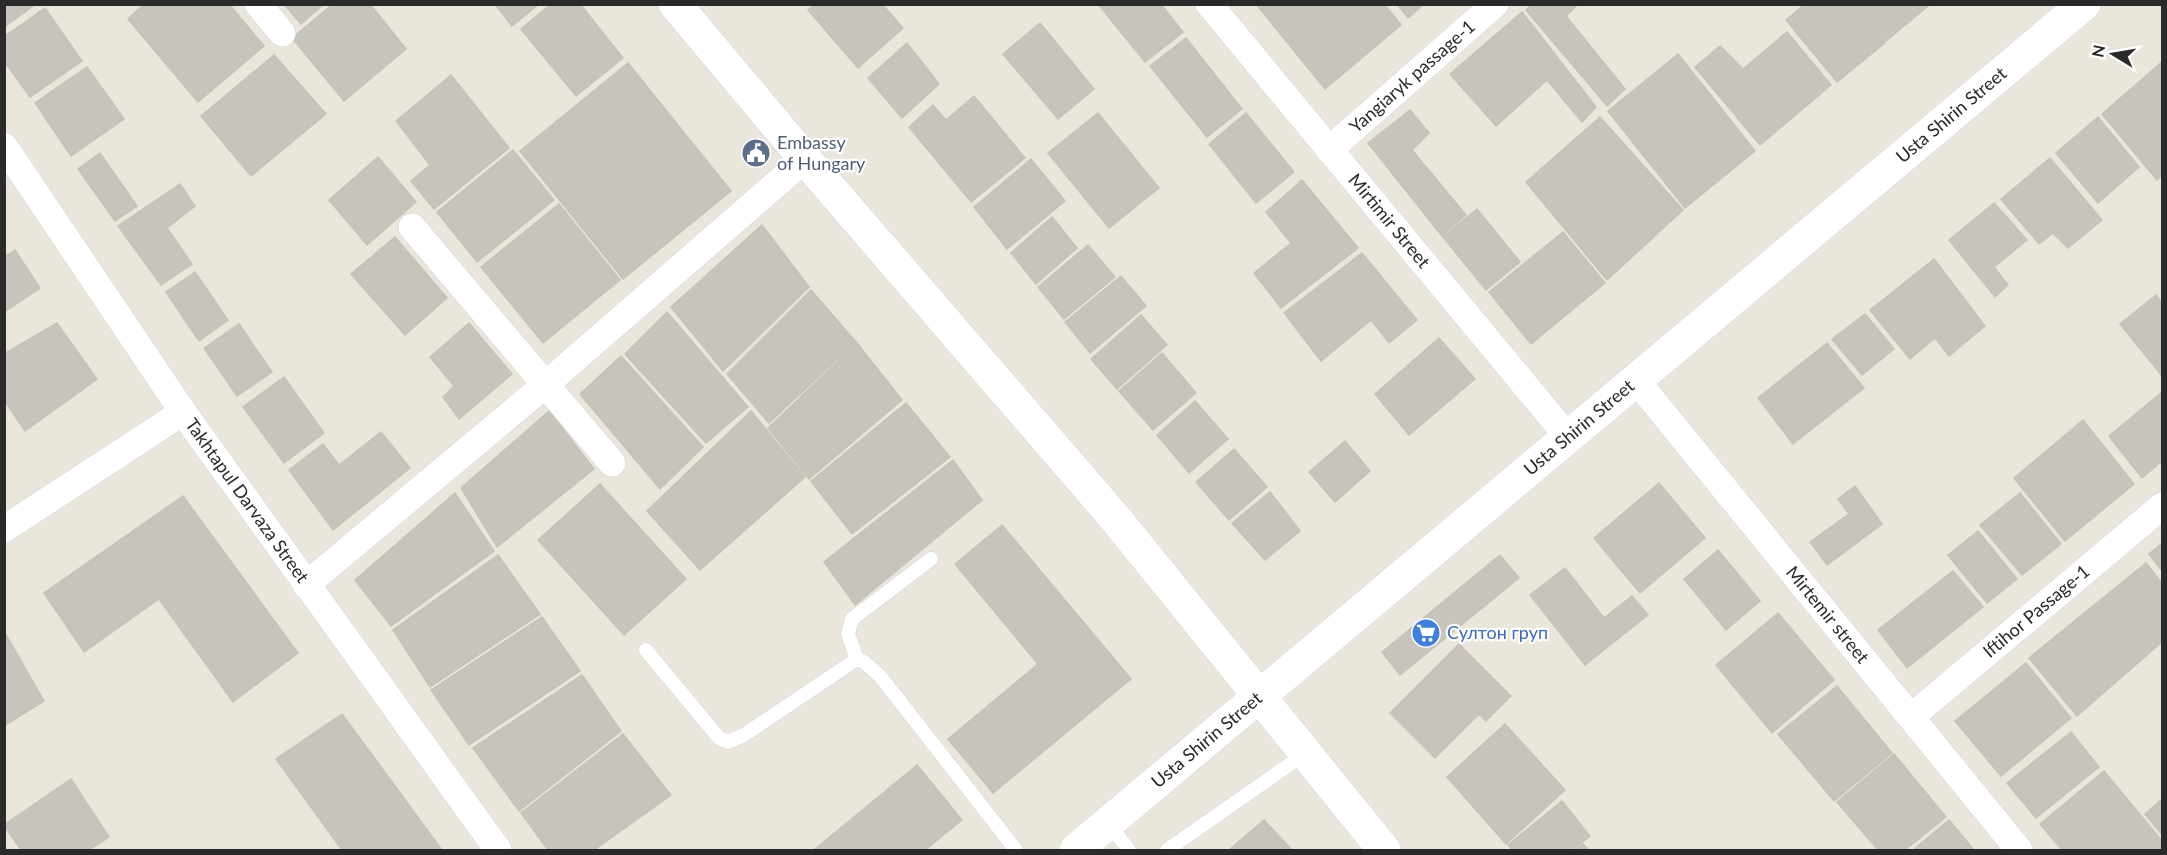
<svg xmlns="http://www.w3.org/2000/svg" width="2167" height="855" font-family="Lato,sans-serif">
  <rect width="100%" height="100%" fill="#ebe6dc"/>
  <!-- building -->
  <path fill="#c7c4bb" stroke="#c7c2b6" stroke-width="1.5" d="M4 4H36L4 27Z
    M144 4H229L264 46 198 102 128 19Z
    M284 4H324L301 24Z
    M333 4H370L406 49 344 101 292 38Z
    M495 4H539L512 26Z
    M551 4H580L623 58 576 96 521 29Z
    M814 4H882L903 28 858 68 808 10Z
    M1098 4H1161L1183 32 1145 62Z
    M1256 4H1384L1401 25 1325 89Z
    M1397 4H1424L1408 18Z
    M1532 4H1578L1566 16 1625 89 1607 106 1526 10Z
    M1805 4H1854L1885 43 1837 82 1786 20Z
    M1855 4H1927L1928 6 1886 41Z
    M45 8 82 61 30 97 4 61V37Z
    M1522 12 1596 107 1582 122 1547 80 1496 126 1450 74Z
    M1040 23 1094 89 1058 119 1003 54Z
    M1787 32 1831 85 1760 145 1695 67 1720 46 1743 69Z
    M1186 38 1242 109 1207 137 1150 66Z
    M907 43 939 84 902 118 868 78Z
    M1678 54 1755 151 1685 208 1608 111Z
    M274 55 326 114 251 176 201 116Z
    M2162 62V175L2157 180 2102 114Z
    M628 63 731 191 623 279 520 151Z
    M87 67 124 119 71 156 35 103Z
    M451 75 509 148 434 209 411 181 430 165 396 121Z
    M974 96 1025 158 971 202 909 127 933 105 946 120Z
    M1410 110 1429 133 1412 150 1466 215 1442 236 1368 143Z
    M1098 113 1159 188 1109 228 1048 153Z
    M1246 113 1294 172 1256 203 1209 144Z
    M1600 117 1683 210 1607 280 1526 182Z
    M2098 117 2139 167 2098 203 2056 153Z
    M513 150 554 200 477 262 437 212Z
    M100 153 137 206 115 221 78 169Z
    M378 157 416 202 367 245 329 200Z
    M2050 158 2102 220 2068 248 2053 233 2039 244 2001 199Z
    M1031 159 1065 201 1007 249 974 207Z
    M1302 180 1358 248 1281 308 1254 273 1291 243 1266 212Z
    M180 184 195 206 167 228 192 264 161 285 118 226Z
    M1994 203 2027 240 1994 267 2008 285 1995 297 1949 240Z
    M559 204 620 280 543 343 481 267Z
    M1477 209 1520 262 1486 290 1443 237Z
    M1052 217 1077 248 1036 284 1011 253Z
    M762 225 809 287 723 371 671 307Z
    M1563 232 1605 283 1531 344 1489 292Z
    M395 237 447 298 405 335 351 274Z
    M1088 245 1115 277 1064 319 1038 287Z
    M15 250 40 288 4 312V257Z
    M1362 253 1417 320 1389 343 1371 320 1321 361 1284 313Z
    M1934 259 1985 326 1949 356 1935 338 1910 359 1870 310Z
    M195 272 228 320 199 341 166 292Z
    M1121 276 1146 306 1090 353 1065 322Z
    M811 290 856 342 769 423 727 374Z
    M2156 295 2162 303V376L2120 324Z
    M667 312 748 407 706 443 625 354Z
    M1865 314 1894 349 1862 375 1832 339Z
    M1141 315 1167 345 1117 389 1091 359Z
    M57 323 97 379 25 431 4 400V354Z
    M469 323 512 374 459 419 443 397 454 386 430 357Z
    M239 324 272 372 237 396 204 348Z
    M1439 338 1475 379 1409 435 1375 394Z
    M857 343 902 400 809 479 768 428Z
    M1827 343 1864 388 1793 444 1758 398Z
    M1162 353 1196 393 1153 430 1119 391Z
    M621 356 703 447 660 489 580 394Z
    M284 377 324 433 284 463 243 407Z
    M2162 392V461L2142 478 2109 436Z
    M1195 401 1228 439 1189 473 1157 435Z
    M906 403 950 457 852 534 811 481Z
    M549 411 594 469 497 547 461 488Z
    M751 411 805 477 700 570 647 511Z
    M2083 420 2134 484 2065 541 2014 478Z
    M381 432 410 468 333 530 289 470 323 444 339 465Z
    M1345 441 1370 471 1335 502 1309 472Z
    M1234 449 1267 487 1229 520 1196 482Z
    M953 460 982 500 855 605 824 562Z
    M1659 483 1705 538 1640 593 1594 538Z
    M600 484 686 579 624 635 538 540Z
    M1855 486 1882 524 1827 565 1810 542 1849 514 1838 499Z
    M1270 492 1300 531 1265 560 1232 523Z
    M455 493 494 551 391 626 355 580Z
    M2020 493 2061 544 2022 575 1980 525Z
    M183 496 298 653 233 702 159 599 84 652 44 593Z
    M1002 525 1131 679 993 793 948 739 1038 664 955 564Z
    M1978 531 2017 579 1987 603 1948 555Z
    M2162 543V571L2149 554Z
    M1718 550 1760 601 1726 630 1684 579Z
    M498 555 540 614 430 687 393 630Z
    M1500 555 1519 578 1400 675 1382 652Z
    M2146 563 2162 583V642L2077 716 2029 658Z
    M1565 568 1604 618 1632 596 1648 615 1585 665 1530 595Z
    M1953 571 1983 607 1907 668 1878 630Z
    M1778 613 1834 680 1772 733 1716 665Z
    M542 617 580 671 469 745 431 690Z
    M4 631 44 701 4 726Z
    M1459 644 1511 696 1486 721 1479 714 1435 758 1390 713Z
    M2026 663 2071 718 2001 776 1955 721Z
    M582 675 621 731 519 811 473 748Z
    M1837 686 1892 753 1834 801 1778 734Z
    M342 714 442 850H342L276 759Z
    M1505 724 1565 790 1506 844 1447 777Z
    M2071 732 2099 767 2036 818 2007 783Z
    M623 734 671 795 594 850H548L521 813Z
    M1894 754 1946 817 1905 850H1878L1837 802Z
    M917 765 962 820 925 850H814Z
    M2104 771 2162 841V850H2062L2040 824Z
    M71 779 109 837 89 850H21L4 825Z
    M2162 799V835L2145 814Z
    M1562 801 1590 836 1572 850H1512L1508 845Z
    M1264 820 1292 850H1229Z
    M1949 820 1974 850H1913Z
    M1583 844 1589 850H1575Z"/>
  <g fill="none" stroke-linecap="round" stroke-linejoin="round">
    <!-- lane casing -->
    <g stroke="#d1d4e2" stroke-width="15">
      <path id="lane" d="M646 650 719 738 728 742 744 735 857 659 864 662 880 676 1016 850
        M857 659 848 634 852 619 931 559
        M1108 823 1129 850
        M1167 850 1306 753"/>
    </g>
    <!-- street casing -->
    <g stroke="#d1d4e2" stroke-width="28">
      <g id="street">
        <path d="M258 4 282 33"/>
        <path id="s1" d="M1209 4 1568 437"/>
        <path id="s2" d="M4 146 183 412 498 850"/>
        <path id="s3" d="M1329 150 1495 4"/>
        <path d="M412 227 612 463"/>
        <path id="s4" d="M1636 380 2019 850"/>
        <path d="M4 529 183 412"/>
        <path d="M306 585 545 385 805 159"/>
        <path id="s5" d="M1911 717 2162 506"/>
      </g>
    </g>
    <!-- secondary casing -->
    <g stroke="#d1d4e2" stroke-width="34">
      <g id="secondary">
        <path d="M675 4 805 159 1115 518 1384 850"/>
        <path id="s6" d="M1076 850 2084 4"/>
      </g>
    </g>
    <!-- lane -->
    <use href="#lane" stroke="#fff" stroke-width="14"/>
    <!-- street -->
    <use href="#street" stroke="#fff" stroke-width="27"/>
    <!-- secondary -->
    <use href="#secondary" stroke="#fff" stroke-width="33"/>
  </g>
  <!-- icons -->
  <defs>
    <g id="civic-disc" transform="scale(1.5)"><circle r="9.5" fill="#5c6f8a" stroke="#fff"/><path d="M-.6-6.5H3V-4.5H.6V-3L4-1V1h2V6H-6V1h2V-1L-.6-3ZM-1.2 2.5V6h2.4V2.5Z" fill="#fff"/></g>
    <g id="supermarket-disc" transform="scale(1.5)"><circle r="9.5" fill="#3f7fe0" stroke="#fff"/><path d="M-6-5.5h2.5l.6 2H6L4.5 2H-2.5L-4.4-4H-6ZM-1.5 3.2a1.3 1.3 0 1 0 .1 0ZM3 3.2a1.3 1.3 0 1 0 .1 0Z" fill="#fff"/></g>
  </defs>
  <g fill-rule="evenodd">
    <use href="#civic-disc" x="756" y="153"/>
    <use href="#supermarket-disc" x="1426" y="633"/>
  </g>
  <g text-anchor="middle" stroke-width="4.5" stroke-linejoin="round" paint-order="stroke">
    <!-- street labels -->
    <g font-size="18" fill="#2a2a2a" stroke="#fff">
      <text dy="6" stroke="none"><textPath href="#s3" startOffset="111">Yangiaryk passage-1</textPath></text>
      <text dy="6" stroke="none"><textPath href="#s6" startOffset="1143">Usta Shirin Street</textPath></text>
      <text dy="6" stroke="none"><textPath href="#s1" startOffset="282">Mirtimir Street</textPath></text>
      <text dy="6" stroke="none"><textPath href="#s6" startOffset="657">Usta Shirin Street</textPath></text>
      <text dy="6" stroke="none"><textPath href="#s2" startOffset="430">Takhtapul Darvaza Street</textPath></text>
      <text dy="6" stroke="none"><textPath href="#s5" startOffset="164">Iftihor Passage-1</textPath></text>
      <text dy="6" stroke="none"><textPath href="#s4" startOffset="303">Mirtemir street</textPath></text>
      <text dy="6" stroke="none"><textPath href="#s6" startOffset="171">Usta Shirin Street</textPath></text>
    </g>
    <!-- service labels -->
    <g font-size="18" fill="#4e5e75" stroke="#fff" text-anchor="start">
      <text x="777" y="149">Embassy<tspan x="777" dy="21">of Hungary</tspan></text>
    </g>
    <!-- shop labels -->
    <g font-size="18" fill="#366cbe" stroke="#fff" text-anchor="start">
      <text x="1447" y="639">Султон груп</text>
    </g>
  </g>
  <!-- border -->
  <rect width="2167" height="855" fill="none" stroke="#2a2a2a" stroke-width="12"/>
  <!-- north arrow -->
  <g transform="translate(2113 54) rotate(281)" stroke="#ffffff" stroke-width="4.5" paint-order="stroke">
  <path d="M0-4.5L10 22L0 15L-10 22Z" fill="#2a2a2a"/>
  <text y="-9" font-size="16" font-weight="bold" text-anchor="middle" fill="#2a2a2a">N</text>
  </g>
</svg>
